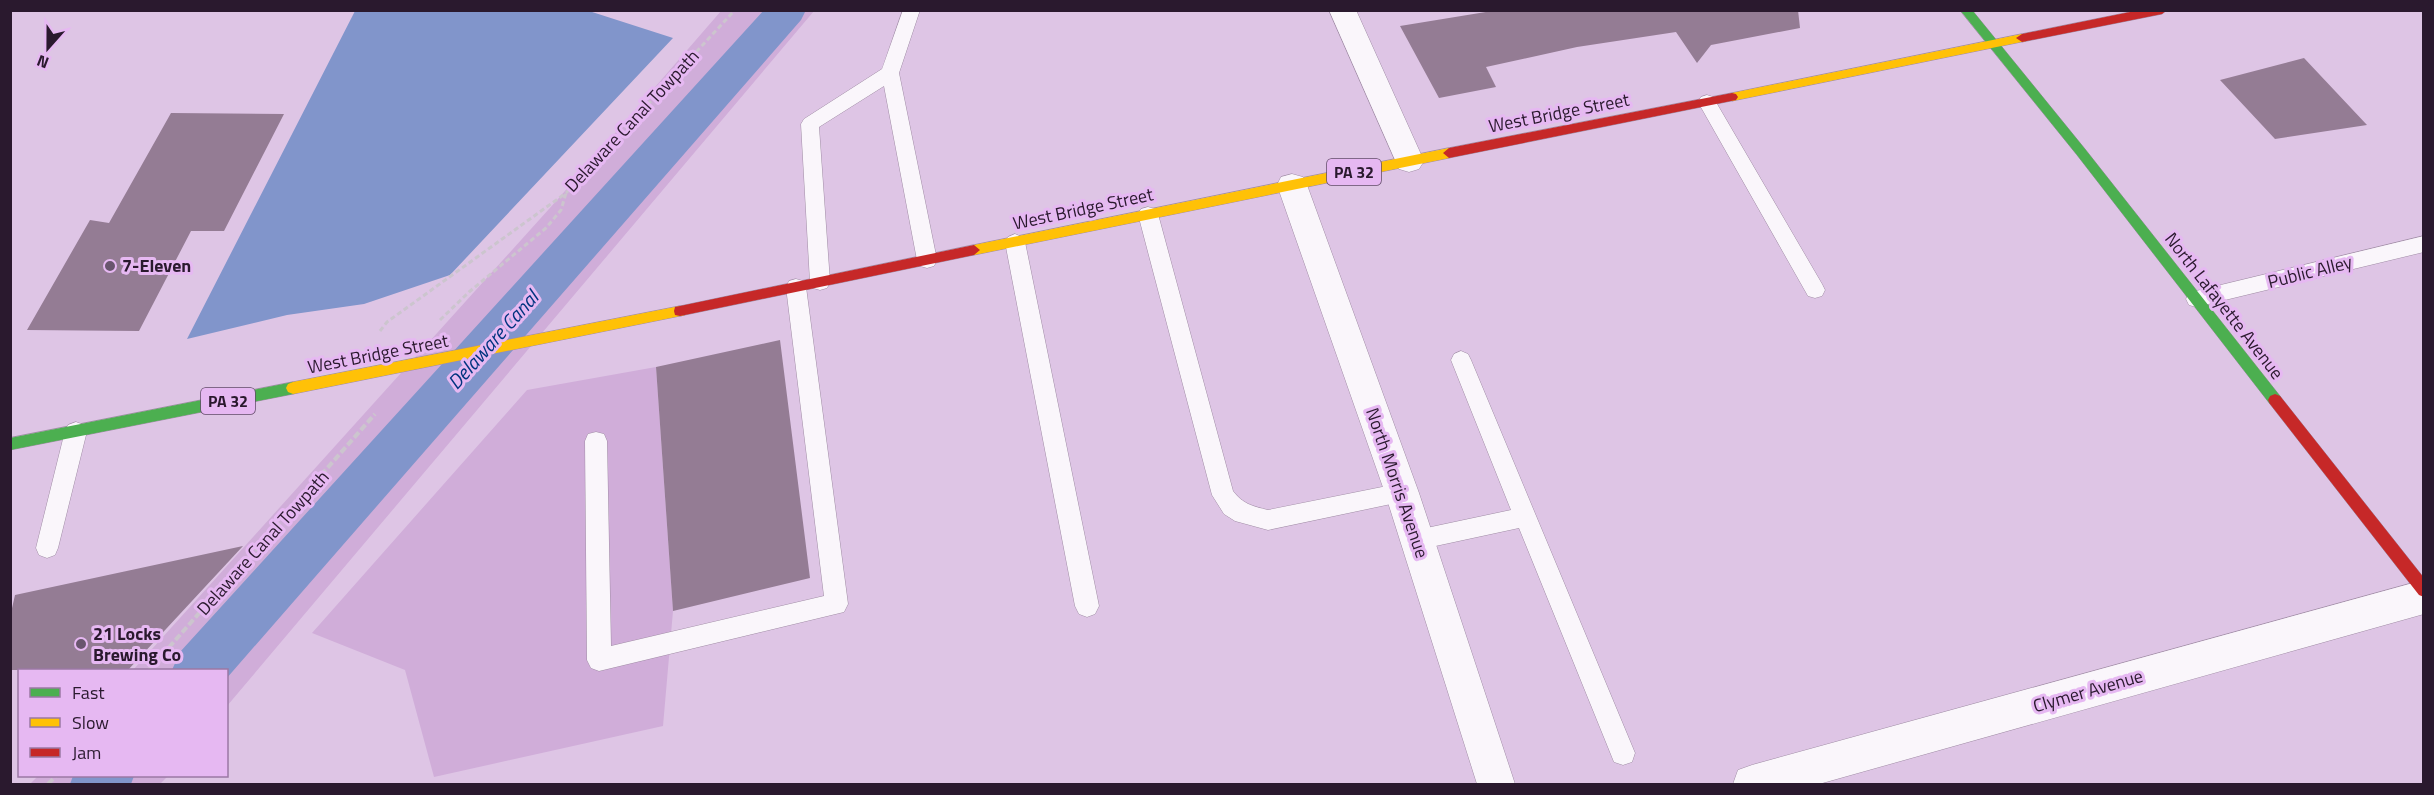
<svg xmlns="http://www.w3.org/2000/svg" width="2434" height="795" font-family="'Titillium Web',sans-serif">
  <rect width="100%" height="100%" fill="#dec5e5"/>
  <!-- green -->
  <path fill="#d0add9" d="M721 11H814L227 706 226 670H133L558 199Z
    M656 367 673 611 663 726 434 777 405 670 312 633 527 390Z
    M38 776H168L160 784H30Z"/>
  <!-- water -->
  <path fill="#8195cb" d="M355 11H589L673 38 450 275 364 304 287 315 187 339Z"/>
  <g fill="none" stroke-linecap="round" stroke-linejoin="round">
    <!-- canal -->
    <path fill="#8195cb" fill-rule="evenodd" d="M764 10H806L801 20 226 679V670H172L180 652Z
      M73 776H134L131 784H70Z"/>
  </g>
  <!-- building -->
  <path fill="#947c94" d="M1498 10H1798L1800 28 1711 45 1697 63 1676 32 1577 47 1486 67 1496 87 1439 98 1400 26Z
    M2304 58 2367 125 2275 139 2220 80Z
    M171 113 284 114 224 231H191L139 331 27 330 90 220 109 223Z
    M780 340 810 578 673 611 656 367Z
    M243 546 128 670H10V617L15 595Z"/>
  <g fill="none" stroke-linecap="round" stroke-linejoin="round">
    <!-- lane casing -->
    <g stroke="#a08da5" stroke-width="1">
      <path id="lane" d="M903 10H920L899 73 937 260 934 266 927 268 920 266 917 260 884 86 819 127 830 282 827 288 820 290 813 288 810 282 801 124 804 119 882 69Z
        M1707 95 1713 97 1822 284 1825 290 1822 296 1815 298 1808 296 1698 102 1701 97Z
        M1148 207 1155 209 1158 214 1233 491C1243 504 1252 506 1268 510L1402 483 1410 486 1413 493 1410 500 1268 530 1235 521 1224 514 1212 495 1138 214 1141 209Z
        M1015 234 1022 237 1025 242 1099 606 1095 614 1087 617 1079 614 1075 606 1005 242 1008 237Z
        M2424 236V252L2196 307 2189 305 2186 299 2189 293 2196 291Z
        M796 279 803 281 806 287 848 604 844 612 599 671 591 668 587 660 585 441 588 434 596 432 604 434 607 441 611 646 824 596 786 287 789 281Z
        M1461 351 1468 354 1471 360 1635 753 1632 762 1623 765 1614 762 1519 528 1417 550 1409 547 1406 540 1409 533 1417 530 1511 510 1451 360 1454 354Z
        M76 422 84 425 87 431 58 548 55 555 47 558 39 555 36 548 65 431 68 425Z"/>
    </g>
    <!-- street casing -->
    <g stroke="#a08da5" stroke-width="1">
      <path id="street" d="M1329 10H1356L1424 161 1419 169 1409 172 1399 169Z
        M1292 174 1303 177 1307 185 1419 493 1515 784H1477L1385 493 1277 185 1281 177Z
        M2424 580V614L1819 784H1733L1738 770 1752 765Z"/>
    </g>
    <!-- fast casing -->
    <g stroke="#a08da5" stroke-width="1">
      <path id="fast" d="M1960 10H1972L2085 149 2280 396 2282 400 2280 404H2270L2077 155Z
        M293 382 298 384 300 388 298 392 293 394 10 450V438Z"/>
    </g>
    <!-- slow casing -->
    <g stroke="#a08da5" stroke-width="1">
      <path id="slow" d="M2022 34 2028 38 2026 41 1732 101 1726 97 1732 93Z
        M1449 148 1455 153 1449 158 974 255 968 250 974 245Z
        M680 306 685 307 686 311 685 315 680 316 293 394 288 392 286 388 288 384 293 382Z"/>
    </g>
    <!-- jam casing -->
    <g stroke="#a08da5" stroke-width="1">
      <path id="jam" d="M2140 10H2167L2162 14 2022 42 2016 38 2022 34Z
        M1732 93 1736 94 1738 97 1736 100 1449 158 1443 153 1449 148Z
        M974 245 980 250 974 255 680 316 675 315 674 311 675 307 680 306Z
        M2275 394 2280 396 2424 578V597L2419 595 2270 404 2268 400 2270 396Z"/>
    </g>
    <!-- path-far1 -->
    <path stroke="#ccc5ce" stroke-width="3" stroke-dasharray="5 3" stroke-linecap="butt" d="M440 320 469 292 546 228 561 210 566 193
      M380 331 387 322 566 193 735 10"/>
    <!-- path -->
    <path stroke="#ccc5ce" stroke-width="4" stroke-dasharray="7 3" stroke-linecap="butt" d="M149 670 375 414
      M48 784 56 776"/>
    <!-- lane -->
    <use href="#lane" fill="#faf6fb" fill-rule="evenodd"/>
    <!-- street -->
    <use href="#street" fill="#faf6fb" fill-rule="evenodd"/>
    <!-- fast -->
    <use href="#fast" fill="#4caf50" fill-rule="evenodd"/>
    <!-- slow -->
    <use href="#slow" fill="#ffc107" fill-rule="evenodd"/>
    <!-- jam -->
    <use href="#jam" fill="#c62828" fill-rule="evenodd"/>
  </g>
  <!-- markers -->
  <g fill="#69556e" stroke="#e6b8f2" stroke-width="2">
    <circle cx="110" cy="266" r="6"/>
    <circle cx="81" cy="644" r="6"/>
  </g>
  <g text-anchor="middle" stroke-width="6" stroke-linejoin="round" paint-order="stroke">
    <!-- shield labels -->
    <g fill="#e6b8f2" stroke="#624969" stroke-width="1.5">
      <rect x="1327" y="159" width="54" height="26" rx="4.5"/>
      <rect x="201" y="388" width="54" height="26" rx="4.5"/>
    </g>
    <g font-size="16" font-weight="bold" fill="#2a192e">
      <text x="1354" y="178">PA 32</text>
      <text x="228" y="407">PA 32</text>
    </g>
    <!-- street labels -->
    <g font-size="18" fill="#2a192e" stroke="#e6b8f2">
      <text transform="translate(1559 113) rotate(-11)" y="6">West Bridge Street</text>
      <text transform="translate(632 121) rotate(-47)" y="6">Delaware Canal Towpath</text>
      <text transform="translate(1083 209) rotate(-12)" y="6">West Bridge Street</text>
      <text transform="translate(2310 272) rotate(-14)" y="6">Public Alley</text>
      <text transform="translate(2224 306) rotate(52)" y="6">North Lafayette Avenue</text>
      <text transform="translate(378 354) rotate(-11)" y="6">West Bridge Street</text>
      <text transform="translate(1397 483) rotate(71)" y="6">North Morris Avenue</text>
      <text transform="translate(263 543) rotate(-48)" y="6">Delaware Canal Towpath</text>
      <text transform="translate(2088 691) rotate(-16)" y="6">Clymer Avenue</text>
    </g>
    <!-- poi labels -->
    <g font-size="18" font-weight="bold" fill="#2a192e" stroke="#e6b8f2" text-anchor="start">
      <text x="122" y="272">7-Eleven</text>
      <text x="93" y="640">21 Locks<tspan x="93" dy="21">Brewing Co</tspan></text>
    </g>
    <!-- water labels -->
    <g font-size="20" font-style="italic" fill="#00347f" stroke="#e6b8f2">
      <text transform="translate(493 340) rotate(-48)" y="7">Delaware Canal</text>
    </g>
  </g>
  <!-- border -->
  <rect width="2434" height="795" fill="none" stroke="#2a192e" stroke-width="24"/>
  <!-- legend -->
  <rect x="18" y="669" width="210" height="108" fill="#e6b8f2" stroke="#9b78a4" stroke-width="1.5"/>
  <rect x="30" y="688" width="30" height="9" fill="#4caf50" stroke="#9b78a4" stroke-width="1.5"/>
  <text x="72" y="699" font-size="18" fill="#2a192e">Fast</text>
  <rect x="30" y="718" width="30" height="9" fill="#ffc107" stroke="#9b78a4" stroke-width="1.5"/>
  <text x="72" y="729" font-size="18" fill="#2a192e">Slow</text>
  <rect x="30" y="748" width="30" height="9" fill="#c62828" stroke="#9b78a4" stroke-width="1.5"/>
  <text x="72" y="759" font-size="18" fill="#2a192e">Jam</text>
  <!-- north arrow -->
  <g transform="translate(48 48) rotate(201)" stroke="#e6b8f2" stroke-width="4.5" paint-order="stroke">
  <path d="M0-4.5L10 22L0 15L-10 22Z" fill="#2a192e"/>
  <text y="-9" font-size="16" font-weight="bold" text-anchor="middle" fill="#2a192e">N</text>
  </g>
</svg>
